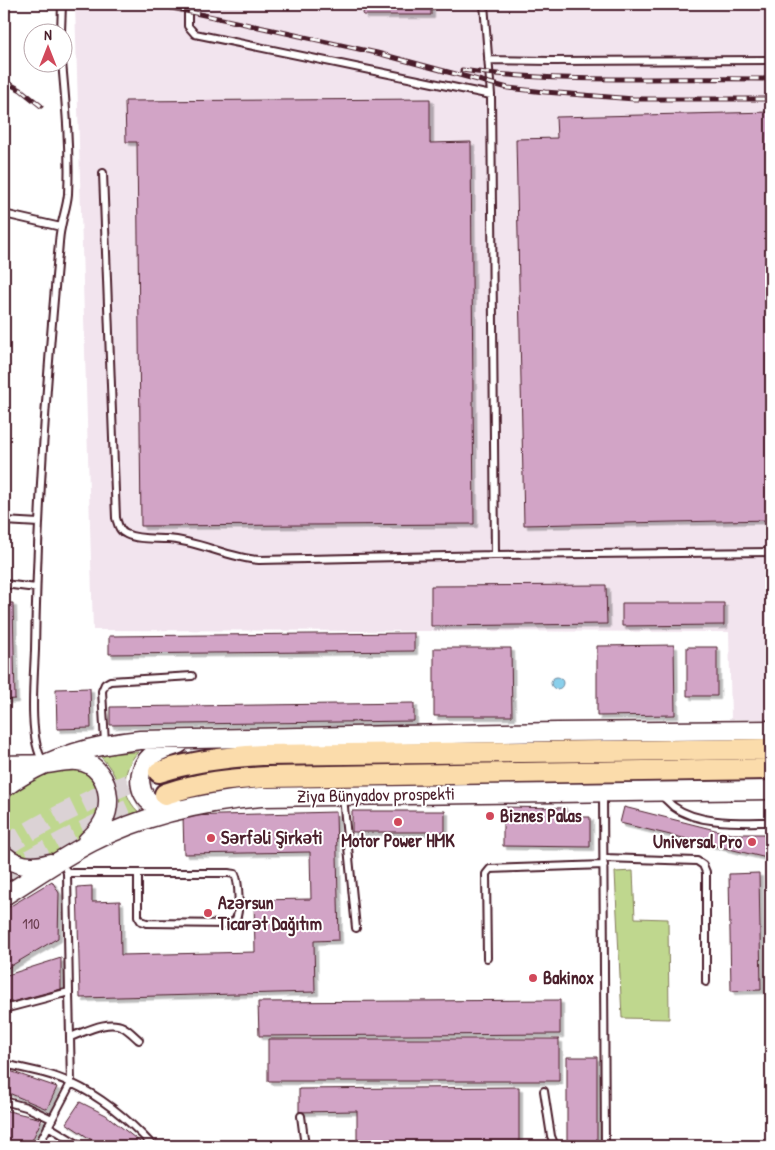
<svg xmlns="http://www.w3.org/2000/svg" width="775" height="1150" font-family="'Patrick Hand',sans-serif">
  <defs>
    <filter id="shadow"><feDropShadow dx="3.5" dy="3.5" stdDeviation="0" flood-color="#0004"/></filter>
  </defs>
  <rect width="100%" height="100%" fill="#fff"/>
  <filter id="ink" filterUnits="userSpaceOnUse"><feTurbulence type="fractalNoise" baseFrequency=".02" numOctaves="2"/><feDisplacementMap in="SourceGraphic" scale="10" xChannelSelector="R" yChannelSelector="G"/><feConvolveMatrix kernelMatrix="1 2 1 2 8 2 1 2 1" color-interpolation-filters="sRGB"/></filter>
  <g filter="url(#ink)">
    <!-- built -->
    <path fill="#f2e4ee" d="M75 4H771V719H731L729 632 93 630Z"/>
    <!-- green -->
    <path fill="#bfd78e" stroke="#847b5c" d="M138 752C120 771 121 798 141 814L118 823C121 793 122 779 100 756L119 753Z
      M62 769H76L87 772 92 777 101 794V813L86 834 54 853 42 857 24 859 7 851 4 846V802C18 785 41 775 62 769Z
      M4 865 20 877 4 887Z
      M633 871 635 918 668 919 669 1019 622 1018 615 872Z"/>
    <!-- water -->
    <path fill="#89cfeb" stroke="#70899e" d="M551 683a6 6 0 1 1 12 0a6 6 0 1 1-12 0Z"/>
    <!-- building -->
    <path fill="#d2a4c6" stroke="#4a1f2b" filter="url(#shadow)" d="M364 4H431V15H363Z
      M430 99V143L471 142 474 524 141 526 137 142H126L125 101Z
      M771 112V520L524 525 516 139 557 138 556 117Z
      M606 585 607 624 431 626V586Z
      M4 603H13L15 699 4 700Z
      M622 603H724V625L622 626Z
      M414 633V651L109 654V636Z
      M674 645 675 715 597 716V646Z
      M687 647H717V696H687Z
      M434 648H511L512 716H434Z
      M90 688 91 728 57 729 56 689Z
      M414 703V721L110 725V707Z
      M503 807 566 808V817H590V847L503 846Z
      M624 807 731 834H771V859L620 823Z
      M352 811H445V832H352Z
      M336 812 339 940 314 941 315 992 80 998 77 887 92 886V902L120 901 121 955 255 952 254 900 311 899 310 852 184 854 183 816Z
      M759 873 761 990 731 991 729 874Z
      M52 881 59 893 58 938 4 970V910Z
      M61 958V989L4 1004V976Z
      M560 1000V1034L259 1036 258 1002Z
      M268 1039H559V1081H268Z
      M567 1057H597V1146H567Z
      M4 1069 57 1087 47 1109 4 1091Z
      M519 1087V1146H480V1143L379 1144V1146H357V1111L299 1112V1089Z
      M80 1102 106 1115 145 1146H101L66 1123Z
      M4 1110 42 1119 30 1145 4 1141Z"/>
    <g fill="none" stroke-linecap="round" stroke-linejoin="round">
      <!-- primary-tunnel -->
      <path stroke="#dbd2d5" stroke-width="20" stroke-dasharray="20 10" stroke-linecap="butt" d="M4 847C52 816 104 793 157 772
        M4 874C56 843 109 817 165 794"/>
      <!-- lane casing -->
      <g stroke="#4a1f2b" stroke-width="10">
        <path id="lane" d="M188 4V26L195 34 491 95
          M484 4 491 95 495 555
          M61 32 62 4
          M488 60 551 61 771 60
          M103 173 116 518C118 524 119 531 126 534 138 540 155 538 168 539 199 541 228 558 259 560L495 555 771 552
          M4 214 61 227
          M4 521 39 523
          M4 584 36 588
          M105 743 102 691 105 684 110 681 192 676
          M43 761C28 739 34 678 35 650 37 518 46 385 58 254 59 245 59 236 61 228 63 216 67 206 68 194 70 151 66 106 62 62
          M603 794 605 1146
          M662 796C666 799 670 804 674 807 699 825 742 822 771 822
          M343 797 356 928
          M604 858 697 861 703 865 706 872V982
          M67 873H228L235 874C239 882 240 911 236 919 234 921 233 922 230 924L147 923 141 921 138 916V873
          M487 958 486 874 490 869 604 865
          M4 1009 69 992 67 873 66 870
          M70 1037C85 1032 108 1019 123 1027 129 1030 134 1036 139 1040
          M4 1064C26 1069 50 1073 71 1083 102 1097 130 1121 153 1146
          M544 1091 551 1136 555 1146
          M4 1101 26 1107 52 1119
          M301 1116 305 1146
          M48 1126 81 1146
          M38 1146 71 1083 69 992"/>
      </g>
      <!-- secondary casing -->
      <g stroke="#4a1f2b" stroke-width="21">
        <path id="secondary" d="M4 765C18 764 32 765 46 764 56 763 66 760 77 761 96 762 107 780 108 798 109 816 101 829 87 841
          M4 788C43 759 91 745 140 740L558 732 771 730
          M177 808C171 808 164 809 157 806 137 798 135 771 150 757 158 750 169 748 179 744
          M4 855C17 867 34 868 50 863
          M4 896C33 878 61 858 92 842 144 815 202 802 261 797L771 790"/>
      </g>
      <!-- primary casing -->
      <g stroke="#4a1f2b" stroke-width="24">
        <path id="primary" d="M159 772C193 761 226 757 262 755L771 749
          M165 794C201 782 231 779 268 777L771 769"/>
      </g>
      <!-- lane -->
      <use href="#lane" stroke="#fff" stroke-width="6"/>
      <!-- secondary -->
      <use href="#secondary" stroke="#fff" stroke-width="18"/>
      <!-- primary -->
      <use href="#primary" stroke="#fbdcab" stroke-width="20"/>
      <!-- rail casing -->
      <g stroke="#4a1f2b" stroke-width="5">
        <path id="rail" d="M154 4 377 53 508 88 545 92 634 99H771
          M462 70C565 84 668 77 771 79
          M4 81 21 90 41 106"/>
      </g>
      <!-- rail -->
      <use href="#rail" stroke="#fff" stroke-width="3" stroke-dasharray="9" stroke-linecap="butt"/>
    </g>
  </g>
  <!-- markers -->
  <g fill="#d1495b" stroke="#fff" stroke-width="2">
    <circle cx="490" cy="816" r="5"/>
    <circle cx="398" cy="822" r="5"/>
    <circle cx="211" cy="838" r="5"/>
    <circle cx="752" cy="842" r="5"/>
    <circle cx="208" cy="913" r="5"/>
    <circle cx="533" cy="978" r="5"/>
  </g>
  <g text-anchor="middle" stroke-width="4" stroke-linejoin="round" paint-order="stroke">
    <!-- number labels -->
    <g font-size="15" fill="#6c4052">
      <text x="31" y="929">110</text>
    </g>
    <!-- street labels -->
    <g font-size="18" fill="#4a1f2b" stroke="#fff">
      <text transform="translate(376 795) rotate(-1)" y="6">Ziya Bünyadov prospekti</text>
    </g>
    <!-- poi labels -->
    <g font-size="18" font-weight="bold" fill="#4a1f2b" stroke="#fff" text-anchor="start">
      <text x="500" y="822">Biznes Palas</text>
      <text x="221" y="844">Sərfəli Şirkəti</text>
      <text x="398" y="847" text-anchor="middle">Motor Power HMK</text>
      <text x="742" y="848" text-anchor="end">Universal Pro</text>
      <text x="218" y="909">Azərsun<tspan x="218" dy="21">Ticarət Dağıtım</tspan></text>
      <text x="543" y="984">Bakinox</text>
    </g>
  </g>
  <!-- margin -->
  <rect width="775" height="1150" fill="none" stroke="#fff" stroke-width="20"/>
  <rect x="10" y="10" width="755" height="1130" fill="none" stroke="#4a1f2b" stroke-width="2" filter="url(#ink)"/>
  <!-- north arrow -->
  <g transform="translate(48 48)"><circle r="24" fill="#ffffff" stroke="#b7a5aa"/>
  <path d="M0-4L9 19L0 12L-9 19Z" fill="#d1495b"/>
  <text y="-8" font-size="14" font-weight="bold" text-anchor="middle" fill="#4a1f2b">N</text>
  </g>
</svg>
